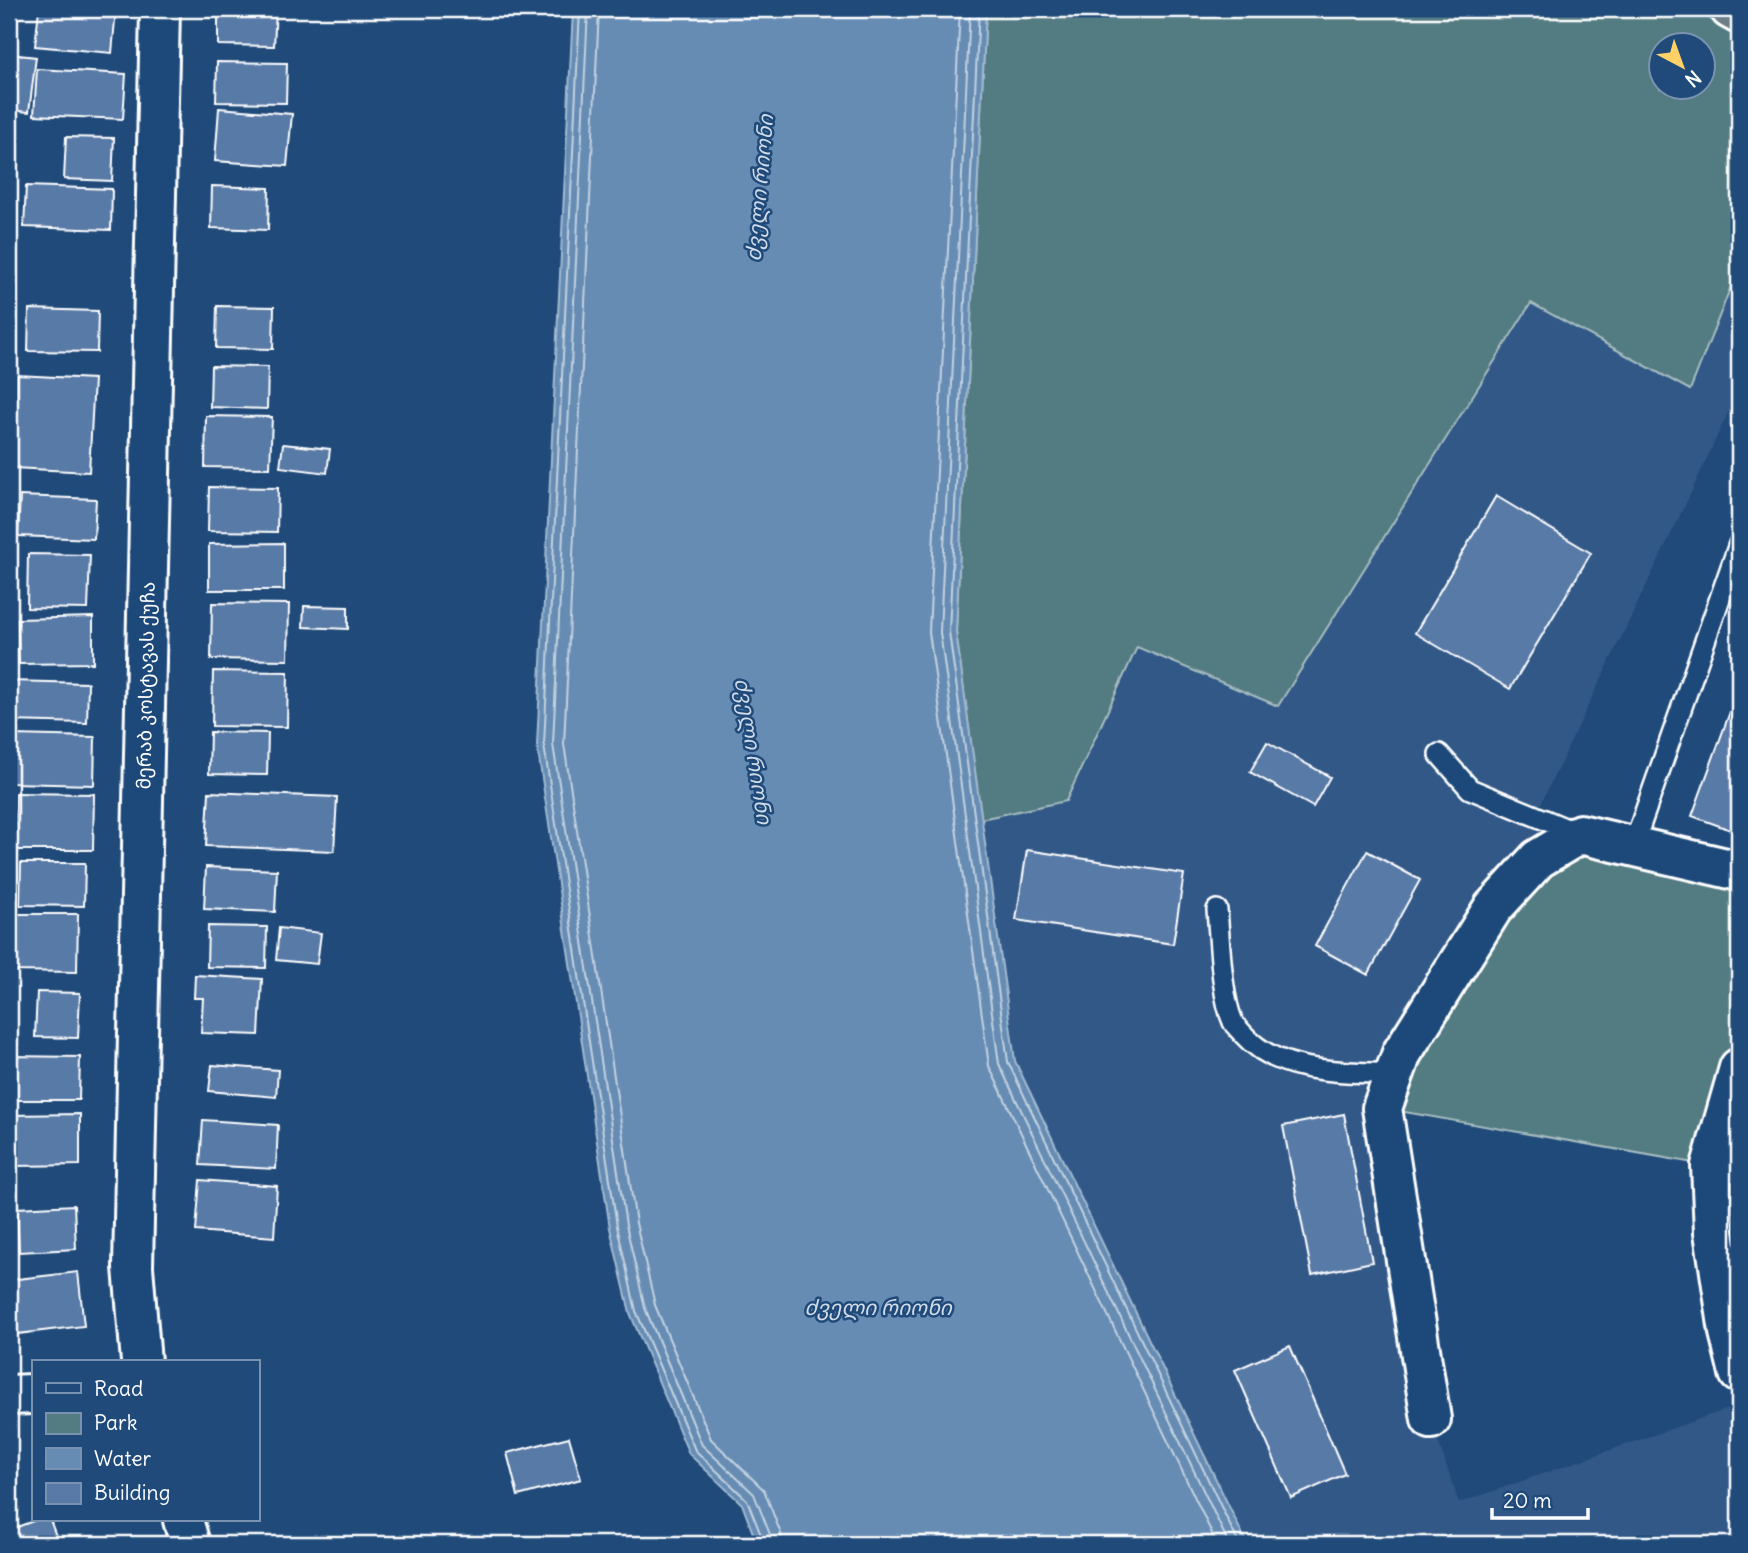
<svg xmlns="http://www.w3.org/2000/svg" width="1748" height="1553" font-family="Delius,'Noto Sans Georgian',sans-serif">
  <rect width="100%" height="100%" fill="#1f4a7a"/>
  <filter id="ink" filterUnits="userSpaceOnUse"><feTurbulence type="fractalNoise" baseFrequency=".0143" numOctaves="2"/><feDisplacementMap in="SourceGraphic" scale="14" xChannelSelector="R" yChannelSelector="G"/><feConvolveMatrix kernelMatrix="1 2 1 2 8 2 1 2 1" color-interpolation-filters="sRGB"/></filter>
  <g filter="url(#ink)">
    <!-- built -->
    <path fill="#305888" d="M1739 266V389L1689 497 1535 816 1580 834 1382 1108 1431 1419 1459 1503 1739 1405V1544H1247L1015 1061 981 819 1066 801 1137 647 1278 706 1531 303 1690 390Z"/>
    <!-- green -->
    <path fill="#527b82" stroke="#a8bdc0" stroke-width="2" fill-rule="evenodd" d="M986 9H1691L1739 34V266L1690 390 1531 303 1278 706 1137 647 1066 801 981 819 956 632ZM1660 46H1702V88H1660Z
      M1580 834 1739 871V1068L1711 1166 1382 1108 1493 908Z"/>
    <!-- water -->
    <path fill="#668cb3" stroke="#a3bad1" stroke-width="2" d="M573 9H986L956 632 1015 1061 1247 1544H757L742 1504 689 1454 630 1313 610 1228 537 745Z"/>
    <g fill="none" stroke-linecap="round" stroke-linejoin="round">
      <!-- shore -->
      <path stroke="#c2d1e1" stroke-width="2" d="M580 9 544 745 617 1226 636 1311 695 1450 747 1500 763 1540V1544
        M588 9 553 744 626 1225 645 1308 702 1445 754 1494 771 1537 772 1544
        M599 9 564 744 636 1223 655 1305 711 1439 764 1490 781 1534 782 1544
        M960 9 929 632 989 1066 1217 1544
        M970 9 940 632 999 1064 1229 1544
        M979 9 949 632 1008 1062 1239 1544"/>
    </g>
    <!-- building -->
    <path fill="#597aa7" stroke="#fff" stroke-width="2" d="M39 9H116L112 53 35 46Z
      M218 9H276L274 46 218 45Z
      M9 54 36 57 29 112 9 110Z
      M217 62 287 63 286 103 216 102Z
      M37 69 126 74 123 119 34 115Z
      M219 108 292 114 287 166 215 161Z
      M66 137 114 138 112 181 64 179Z
      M26 186 112 189 111 230 24 227Z
      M212 186 269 188 268 230 211 228Z
      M217 306 274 307 273 349 216 348Z
      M29 309 98 311 97 352 28 351Z
      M211 366 268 367 267 409 210 407Z
      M17 375 94 379 89 472 13 468Z
      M206 416 272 417 270 468 205 467Z
      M283 444 330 449 327 473 280 467Z
      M209 487 278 488 277 532 208 531Z
      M20 496 96 499 94 539 18 536Z
      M1496 496 1591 553 1510 689 1415 633Z
      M284 543V590H209V544Z
      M28 554 90 555 88 609 27 608Z
      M212 603 289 604 288 660 211 659Z
      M304 606 348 607V629L303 627Z
      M93 617V663L19 664 18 619Z
      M213 671 288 672 287 727 212 726Z
      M9 681 88 683 87 723 9 721Z
      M1739 687V833L1692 816Z
      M210 732 268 733 267 775 209 774Z
      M12 735 95 737 94 785 11 783Z
      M1267 742 1330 777 1313 807 1250 772Z
      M209 792 337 797 334 851 206 846Z
      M16 793 94 794 93 850H15Z
      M1027 850 1184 874 1173 944 1016 920Z
      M1367 851 1420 880 1368 975 1315 946Z
      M21 863H85L84 906 20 905Z
      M206 867 277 870 275 912 204 909Z
      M12 914H78L77 972 9 971V944H11Z
      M208 926 267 927 266 968 207 967Z
      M279 928 321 933 317 964 276 960Z
      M195 975 262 979 259 1035 201 1033 203 998H194Z
      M37 992 80 993 78 1038 35 1037Z
      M9 1056 80 1057 79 1100H9Z
      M212 1065 278 1070 276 1097 209 1091Z
      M80 1114V1165L15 1166V1156H9V1115Z
      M1344 1114 1372 1262 1312 1275 1283 1126Z
      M203 1120 278 1125 276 1169 200 1165Z
      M200 1180 277 1186 274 1237 196 1231Z
      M74 1205 76 1249 19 1252 17 1208Z
      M78 1272 84 1326 9 1335V1280Z
      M1290 1346 1345 1474 1291 1498 1235 1370Z
      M569 1437 581 1479 518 1496 507 1453Z
      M36 1520H50L59 1544H9V1530Z
      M1449 1535 1452 1544H1424Z"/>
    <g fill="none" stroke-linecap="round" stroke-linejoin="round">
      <!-- lane casing -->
      <g stroke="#fff" stroke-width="24">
        <path id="lane" d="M1439 754 1470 789 1579 834
          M1633 846 1739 544
          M1217 910C1220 941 1221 995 1233 1022 1235 1026 1240 1030 1243 1034 1280 1076 1344 1071 1394 1074
          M1711 1166 1739 1173"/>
      </g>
      <!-- street casing -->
      <g stroke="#fff" stroke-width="44">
        <g id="street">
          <path d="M1739 1068 1711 1166 1714 1232 1729 1332 1739 1373"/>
          <path id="s1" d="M141 1362 133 1267 160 9"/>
          <path d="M9 1395 33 1394"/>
          <path d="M1431 1419 1382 1108 1402 1053 1493 908 1538 859 1580 834 1739 871"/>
          <path d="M183 1520 190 1544"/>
        </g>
      </g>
      <!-- highway casing -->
      <g stroke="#fff" stroke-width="44">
        <path id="highway" d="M1730 9 1739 14"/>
      </g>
      <!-- lane -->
      <use href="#lane" stroke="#1f4a7a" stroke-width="19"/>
      <!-- street -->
      <use href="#street" stroke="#1f4a7a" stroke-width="38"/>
      <!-- highway -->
      <use href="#highway" stroke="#6d7d84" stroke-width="38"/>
    </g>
  </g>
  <g text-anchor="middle" stroke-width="5" stroke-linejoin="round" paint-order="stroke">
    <!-- street labels -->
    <g font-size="19" fill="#fff" stroke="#1f4a7a">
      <text dy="7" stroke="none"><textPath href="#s1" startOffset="677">მერაბ კოსტავას ქუჩა</textPath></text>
    </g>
    <!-- water labels -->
    <g font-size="21" font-style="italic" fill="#d1dce8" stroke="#1f4a7a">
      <text transform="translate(760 188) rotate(-85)" y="7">ძველი რიონი</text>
      <text transform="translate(753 751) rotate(81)" y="7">ძველი რიონი</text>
      <text x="878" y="1315">ძველი რიონი</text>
    </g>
  </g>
  <!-- margin -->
  <rect width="1748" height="1553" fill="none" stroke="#1f4a7a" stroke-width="35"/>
  <rect x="18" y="18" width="1713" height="1518" fill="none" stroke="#fff" stroke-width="2.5" filter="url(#ink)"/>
  <!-- legend -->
  <rect x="32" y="1360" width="228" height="161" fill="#1f4a7a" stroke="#7992af" stroke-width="2"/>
  <rect x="46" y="1383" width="35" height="10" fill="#1f4a7a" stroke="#7992af" stroke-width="2"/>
  <text x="94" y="1396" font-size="21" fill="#ffffff">Road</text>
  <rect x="46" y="1413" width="35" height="21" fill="#527b82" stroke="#7992af" stroke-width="2"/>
  <text x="94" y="1430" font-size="21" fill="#ffffff">Park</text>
  <rect x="46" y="1448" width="35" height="21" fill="#668cb3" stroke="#7992af" stroke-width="2"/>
  <text x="94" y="1466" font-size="21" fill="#ffffff">Water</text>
  <rect x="46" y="1483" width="35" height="21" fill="#597aa7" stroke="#7992af" stroke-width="2"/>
  <text x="94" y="1500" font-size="21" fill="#ffffff">Building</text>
  <!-- north arrow -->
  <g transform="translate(1682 66) rotate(139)"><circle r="33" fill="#1f4a7a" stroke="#7992af" stroke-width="2"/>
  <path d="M0-5L12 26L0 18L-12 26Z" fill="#ffd166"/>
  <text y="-10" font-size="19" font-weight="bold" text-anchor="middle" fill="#ffffff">N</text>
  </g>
  <!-- scale -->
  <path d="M1492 1508v10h96v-10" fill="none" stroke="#ffffff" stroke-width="3.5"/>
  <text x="1503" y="1508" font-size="21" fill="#ffffff" stroke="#1f4a7a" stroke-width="5" paint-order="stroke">20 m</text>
</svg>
